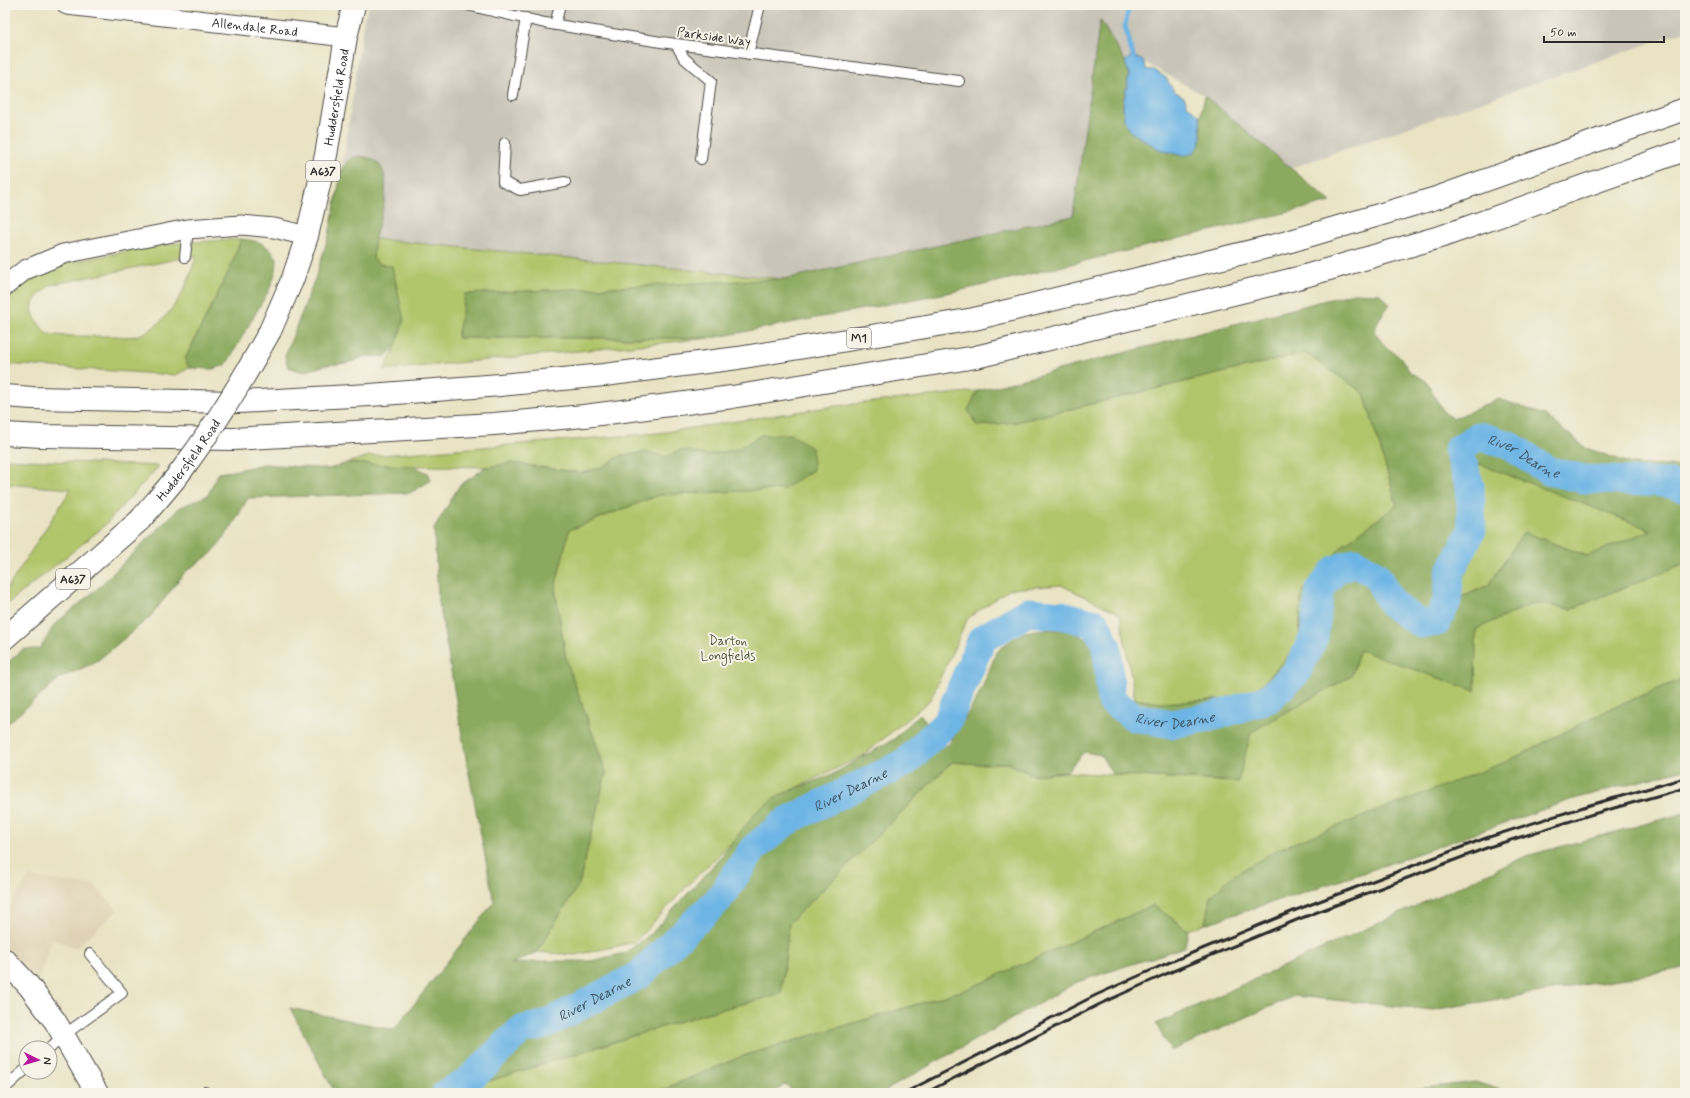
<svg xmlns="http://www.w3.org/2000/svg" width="1690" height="1098" font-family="Mynerve,sans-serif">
  <rect width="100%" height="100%" fill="#f7f3e8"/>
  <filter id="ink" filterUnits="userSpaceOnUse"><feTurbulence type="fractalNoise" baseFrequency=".025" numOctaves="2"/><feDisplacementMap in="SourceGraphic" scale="8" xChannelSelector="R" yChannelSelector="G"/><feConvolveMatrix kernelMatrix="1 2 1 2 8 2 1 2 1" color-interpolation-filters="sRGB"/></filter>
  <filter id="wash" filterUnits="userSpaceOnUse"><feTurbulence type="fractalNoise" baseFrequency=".012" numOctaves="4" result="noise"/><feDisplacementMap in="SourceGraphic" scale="16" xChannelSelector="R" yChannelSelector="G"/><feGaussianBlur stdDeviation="0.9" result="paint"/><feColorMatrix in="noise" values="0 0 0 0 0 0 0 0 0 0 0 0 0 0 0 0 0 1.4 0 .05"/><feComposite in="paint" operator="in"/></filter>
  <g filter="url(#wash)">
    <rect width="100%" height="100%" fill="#e9e3c3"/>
    <!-- built -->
    <path fill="#dfd3b4" d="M29 877 94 885 118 910 76 948 52 939 38 982 5 949V913Z"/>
    <!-- industrial -->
    <path fill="#c8c4b8" d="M370 5H1685V31L1291 168 1205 96 1133 56 1125 61 1100 20 1073 216 785 279 375 239 382 214 386 192 350 159 342 169 364 18Z"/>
    <!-- green -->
    <path fill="#b1c56a" stroke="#6e784a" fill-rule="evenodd" d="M241 239 230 269 185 359 189 368 176 375 5 364V340L10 331 5 326V299L29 281 67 263 162 244ZM196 255C190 285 169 324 139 335 131 338 120 336 111 336 90 336 68 337 47 334 28 313 26 302 51 285Z
      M375 239 785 279 465 294 458 338H712L384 370 396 345 399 297 395 279 373 259Z
      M1305 353 1364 393 1397 505 1342 546 1301 594 1299 645 1249 698 1160 703 1135 699 1120 614 1061 585 1010 589 968 618 930 700 864 755 779 796 691 882 635 942 576 955 537 952 579 884 606 772 566 659 555 588 569 530 659 495 784 489 761 435 738 449 707 455 681 450 665 458 648 452 622 455 601 468 582 473 512 463 486 467 374 465 347 463 369 456 659 433 835 406 978 391 968 410 977 426 1016 422Z
      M5 459 159 466 102 528 5 606V592L71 489 5 484Z
      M1478 463 1652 530 1587 556 1524 532 1489 585 1452 601 1485 533Z
      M1685 563V678L1614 707 1508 761 1210 897 1205 924 1188 930 1153 905 968 989 743 1056 654 1093H471L486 1082 703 1014 781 994 789 923 952 762 980 764 1008 763 1033 775 1066 772 1237 782 1251 732 1351 676 1360 649 1475 691 1476 629 1534 603 1571 609Z"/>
    <!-- forest -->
    <path fill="#8caa5e" stroke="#5c6a44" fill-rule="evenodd" d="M1100 20 1125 61 1129 75 1123 104 1124 120 1146 140 1159 149 1183 156 1201 137 1200 116 1205 96 1331 202 967 289 712 338H457L465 294 785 279 1073 216Z
      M361 156C365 157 372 158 375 161 396 175 380 219 375 237 374 244 374 252 373 259L379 264 392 266 404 320 396 345 385 357 366 356 348 363 326 365 304 372 288 367 285 356 316 276 329 235 342 169 350 159Z
      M241 239C260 241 266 243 277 258L276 271 269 290 226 365 213 369 189 368 185 359 230 269Z
      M1353 293 1380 294 1390 304 1379 319 1374 332 1385 346 1401 358 1410 372 1426 381 1444 412 1453 419 1499 399 1545 415 1586 448 1632 464 1685 467V563L1571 609 1534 603 1476 629 1475 691 1360 650 1351 676 1251 732 1238 782 1112 774 1101 755 1084 752 1066 772 1033 775 1008 763 980 764 952 762 789 923 781 994 703 1014 486 1082 503 1062 507 1038 489 1056 470 1069 450 1080 437 1091 432 1093H335L290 1008 394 1030 494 902 467 764 438 596 434 529 459 486 486 467 512 463 582 473 601 468 622 455 648 452 665 457 681 450 707 455 738 449 761 435 791 434 812 448 813 470 784 489 659 495 569 530 555 588 566 659 606 772 579 884 537 952 511 964 545 961H591L625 953 652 933 720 858 755 813 775 797 833 774 894 739 920 714 947 747 979 695 996 653 1008 642 1024 632 1046 629 1071 631 1091 641 1097 662V693L1160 703 1249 698 1299 645 1301 594 1342 546 1397 505 1364 393 1305 353 1016 422 977 426 968 410 978 391ZM1451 453 1651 530 1587 556 1524 532 1489 585 1437 608 1444 594 1448 553 1459 536 1463 492Z
      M347 463 413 466 428 473 430 481 410 493 248 498 231 528 212 553 185 572 151 616 96 662 60 678 5 726V665L23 649H40L54 625 97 589 179 508 208 495 218 473 233 471 264 464 329 469Z
      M1685 678V769L1570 800 1357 875 1205 924 1210 897 1231 877 1278 849 1508 761 1614 707Z
      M1685 813V968L1433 1010 1294 996 1171 1051 1156 1024 1526 856Z
      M1153 905 1188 930 1185 947 1077 982 881 1093H794L786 1084 773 1093H654L743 1056 968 989Z
      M1475 1082 1511 1093H1383Z"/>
    <!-- water -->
    <path fill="#6db5e5" stroke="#4c7088" d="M1133 56 1143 61 1147 70H1154L1166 78 1174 91 1184 97 1188 106 1200 116 1201 137 1199 146 1193 153 1183 156 1159 149 1131 132 1124 120 1123 104 1129 75 1125 61Z
      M507 1038 517 1044 486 1082 471 1093H432L437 1091 450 1080 470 1069 489 1056Z"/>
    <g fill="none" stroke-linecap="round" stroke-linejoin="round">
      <!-- stream -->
      <path stroke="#6db5e5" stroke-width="5" d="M1129 5 1125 26 1133 56"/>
      <!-- river -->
      <path stroke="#6db5e5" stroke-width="29" id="s1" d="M446 1093 469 1080 521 1030 544 1025 639 975 719 899 754 848 787 821 906 762 947 722 982 639 1028 612 1061 615 1096 624 1107 647 1111 700 1134 717 1172 724 1215 716 1268 699 1296 673 1314 637 1320 589 1335 570 1355 562 1376 575 1393 605 1421 624 1437 622 1447 601 1450 572 1472 530 1470 486 1458 449 1479 436 1509 445 1549 471 1584 479 1666 483 1685 488"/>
    </g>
  </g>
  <g filter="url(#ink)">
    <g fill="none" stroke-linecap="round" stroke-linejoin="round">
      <!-- service casing -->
      <g stroke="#484742" stroke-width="12">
        <path id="service" d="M467 5 545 23 661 42 959 81
          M555 25 560 5
          M676 44 684 58 711 81 701 159
          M748 54 760 5
          M513 95 526 18
          M505 143 503 182 520 190 565 182
          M185 257 188 229
          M50 1048 64 1035 122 993 90 954
          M5 1088 26 1069
          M205 1092V1093"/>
      </g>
      <!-- minor casing -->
      <g stroke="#484742" stroke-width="21">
        <g id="minor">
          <path id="s2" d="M67 5 346 37"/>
          <path d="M5 286 25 270 63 254 188 229 241 225 274 228 307 236"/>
        </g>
      </g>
      <!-- secondary casing -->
      <g stroke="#484742" stroke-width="24">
        <path id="secondary" d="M5 960 29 986 55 1021 97 1093"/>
      </g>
      <!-- trunk casing -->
      <g stroke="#484742" stroke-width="24">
        <g id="trunk">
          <path id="s3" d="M270 331 293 278 307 236 326 155 346 37 354 5"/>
          <path d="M5 638 140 520"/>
        </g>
      </g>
      <!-- motorway casing -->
      <g stroke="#484742" stroke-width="24">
        <path id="motorway" d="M5 396 32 398 238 402 370 395 500 385 604 375 738 358 974 319 1284 243 1436 198 1685 109
          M5 434 42 436 233 439 494 424 584 416 732 397 976 357 1298 278 1443 236 1685 150"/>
      </g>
      <!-- service -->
      <use href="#service" stroke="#fff" stroke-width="10"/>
      <!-- minor -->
      <use href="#minor" stroke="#fff" stroke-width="19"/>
      <!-- secondary -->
      <use href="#secondary" stroke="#fff" stroke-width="22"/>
      <!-- trunk -->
      <use href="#trunk" stroke="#fff" stroke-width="22"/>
      <!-- motorway -->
      <use href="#motorway" stroke="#fff" stroke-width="22"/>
      <!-- rail -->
      <path stroke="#2b2b2b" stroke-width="3" d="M904 1093 1096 995 1163 965 1296 910 1486 838 1590 805 1685 778
        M925 1093 1100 1004 1166 974 1299 919 1489 847 1593 814 1685 788"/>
      <!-- trunk-bridge casing -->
      <g stroke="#484742" stroke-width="24" stroke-linecap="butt">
        <g id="trunk-bridge">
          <path id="s4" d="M140 520C156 501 173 483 187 463 218 421 245 376 270 331"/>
        </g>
      </g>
      <!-- trunk-bridge -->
      <use href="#trunk-bridge" stroke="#fff" stroke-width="22"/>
    </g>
  </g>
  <g text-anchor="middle" stroke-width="4" stroke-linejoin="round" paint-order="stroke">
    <!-- shield labels -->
    <g fill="#f7f3e8" stroke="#686764" stroke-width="1">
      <rect x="306" y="161" width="34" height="20" rx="3"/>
      <rect x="847" y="328" width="24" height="20" rx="3"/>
      <rect x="56" y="569" width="34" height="20" rx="3"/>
    </g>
    <g font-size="12" font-weight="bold" fill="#2b2b2b">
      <text x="323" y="175">A637</text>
      <text x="859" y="342">M1</text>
      <text x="73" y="583">A637</text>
    </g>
    <!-- street labels -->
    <g font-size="13" fill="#2b2b2b" stroke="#f7f3e8">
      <text dy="5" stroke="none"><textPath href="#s2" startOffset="189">Allendale Road</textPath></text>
      <text transform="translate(714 36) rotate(8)" y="5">Parkside Way</text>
      <text dy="5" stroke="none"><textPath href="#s3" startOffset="244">Huddersfield Road</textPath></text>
      <text dy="5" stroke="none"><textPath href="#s4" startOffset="77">Huddersfield Road</textPath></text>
    </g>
    <!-- park labels -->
    <g font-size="13" fill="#53593e" stroke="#f7f3e8">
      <text x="728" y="645">Darton<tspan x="728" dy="15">Longfields</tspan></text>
    </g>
    <!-- water labels -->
    <g font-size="14" font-style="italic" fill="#3f5463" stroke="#f7f3e8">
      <text dy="5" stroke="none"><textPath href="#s1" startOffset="1631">River Dearne</textPath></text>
      <text dy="5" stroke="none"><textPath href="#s1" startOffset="996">River Dearne</textPath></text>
      <text dy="5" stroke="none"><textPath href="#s1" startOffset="515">River Dearne</textPath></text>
      <text dy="5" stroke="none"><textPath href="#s1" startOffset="179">River Dearne</textPath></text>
    </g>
  </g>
  <!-- margin -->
  <rect width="1690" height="1098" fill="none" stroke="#f7f3e8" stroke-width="20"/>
  <!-- north arrow -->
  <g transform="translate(38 1060) rotate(95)"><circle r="19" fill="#f7f3e8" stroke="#a5a39c"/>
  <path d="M0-3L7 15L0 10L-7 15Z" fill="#b5179e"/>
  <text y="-6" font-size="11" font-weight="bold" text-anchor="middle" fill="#2b2b2b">N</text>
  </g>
  <!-- scale -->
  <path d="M1544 36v6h120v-6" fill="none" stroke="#2b2b2b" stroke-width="2"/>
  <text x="1550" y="36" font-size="12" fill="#2b2b2b" stroke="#f7f3e8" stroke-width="3" paint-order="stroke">50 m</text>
</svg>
